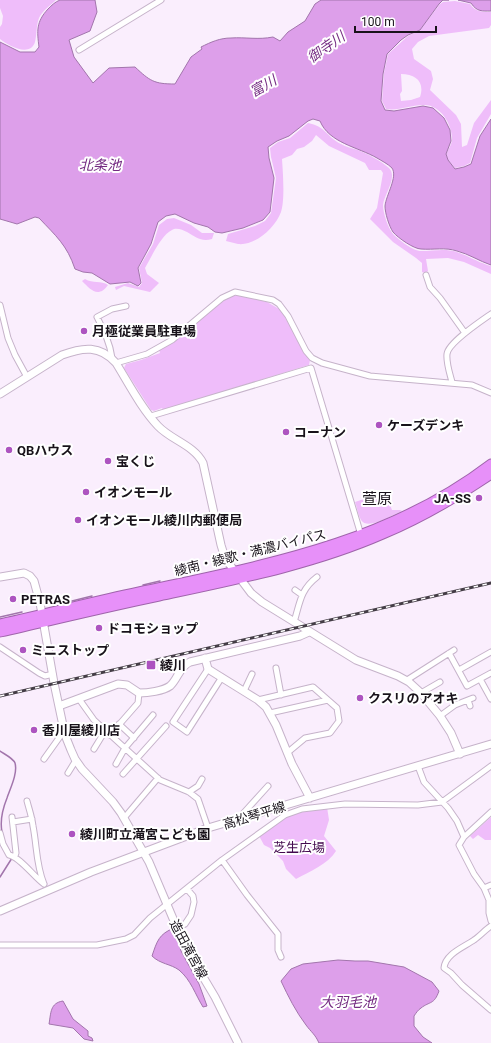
<svg xmlns="http://www.w3.org/2000/svg" width="491" height="1043" font-family="Roboto,'Noto Sans JP',sans-serif">
  <rect width="100%" height="100%" fill="#faeefd"/>
  <!-- green -->
  <path fill="#efbdfa" fill-rule="evenodd" d="M0 0H56C51 5 42 11 39 18 36 26 37 34 35 42 30 58 7 45 0 39V27L2 24 3 16 0 8Z
    M455 1 470 4C476 12 481 12 491 12V25L489 28 429 36 418 42 412 49 414 59 431 71 433 79 430 90 456 115 461 124 462 147 467 145 474 123 491 100V114L477 138 470 163 464 166 455 168 448 160 446 154C448 150 452 144 452 139 452 124 440 104 423 105 410 105 399 111 386 109L382 101 384 73 388 54 408 36 420 30 440 4 443 2ZM401 74C416 74 425 82 420 97L411 100 401 101 400 94 402 91Z
    M308 123C325 126 327 137 341 144 346 147 352 148 358 150 368 154 381 161 389 168 398 177 384 195 383 205 383 213 388 228 393 234 399 240 413 251 421 251 434 251 445 248 457 252 469 256 479 263 491 266V274L464 262 448 258 426 259 428 271 425 273 422 272V263L416 258 393 242 370 219 377 208 383 173 381 170H369L365 163 329 146 316 135 312 141 304 147 297 149 292 155 282 159C283 173 285 200 281 212 275 228 255 246 238 244 234 243 230 242 226 241L228 234 255 226 265 221 271 213 276 178 271 157 270 148 278 142 290 138Z
    M174 218 191 225 202 233H214L212 239C201 242 196 237 187 232 183 230 176 227 172 230 161 235 151 258 145 268L147 274 159 283 150 292 124 286 116 290 115 287 128 283 139 287 142 283 139 268 153 244 159 225 167 219Z
    M85 279C93 284 101 280 108 285 98 299 90 289 82 281Z
    M239 295 267 302 281 310 302 348 310 360 309 365 163 410 162 408 154 411 151 410 124 368 126 364 141 360 160 353 159 350 179 338 226 298 232 296Z
    M385 492 392 510H400L402 511C392 515 368 531 361 520 358 515 357 507 355 502Z
    M327 807 329 820 324 836 336 851C328 864 309 872 296 879L286 869 283 861 270 848 264 845 258 834 284 816 302 810Z
    M491 817V840H485L478 835 473 839 470 836Z"/>
  <!-- water -->
  <path fill="#dd9fea" stroke="#a275ac" d="M60 0H95L97 12 90 31 69 40 74 57 93 83 109 68 135 67C150 81 154 84 175 84L191 57 202 49 201 47C211 42 220 38 231 38 246 37 258 40 273 37L280 41 288 32 305 21 315 4 321 0H449H443L439 4 420 30 408 35 401 40 387 54 383 74 381 101 385 110 394 111 423 106 433 108 444 118 450 130 451 141 446 154 448 160 455 169 464 167 471 164 480 136 491 119V265C479 261 469 254 457 251 445 247 434 250 421 249 414 249 398 238 393 232 389 226 385 213 385 206 386 195 398 177 392 168 388 164 382 161 377 158 358 147 329 143 320 121L313 119 308 121 289 136 277 141 268 147 269 158 274 178 270 212 263 220 243 228 222 233 215 232 208 227 194 223 175 214 166 216 158 222 151 244 138 268 141 283 138 286 130 282 110 284 92 273 83 272 75 269C67 245 56 236 39 218L35 217 17 224 0 219V42L20 52H35L39 47C37 31 36 22 48 9 52 5 55 2 60 0Z
    M458 0H491V11C482 11 477 12 471 3Z
    M174 928 181 951 199 984 207 1006 203 1007C195 994 191 980 179 970 171 964 160 964 152 956 157 941 159 934 174 928Z
    M338 960 355 961H368L404 967 432 982 439 991C434 1005 430 1001 421 1008 418 1010 416 1013 414 1016V1026L423 1037 432 1043H319C315 1034 311 1032 306 1025 296 1012 288 996 281 981L291 969 303 964Z
    M63 1001 73 1019 88 1031V1036L92 1038 93 1041 84 1039 73 1028 49 1024C51 1013 50 1003 63 1001Z"/>
  <g fill="none" stroke-linecap="round" stroke-linejoin="round">
    <!-- stream -->
    <path stroke="#a275ac" stroke-width="1.5" d="M143 585 160 581
      M54 600 60 604 92 596
      M0 617 22 612
      M0 751C4 754 13 758 15 763 18 773 10 789 7 798 3 808 0 822 2 832
      M0 877 12 858"/>
    <!-- street casing -->
    <g stroke="#c6b3ca" stroke-width="7">
      <path id="street" d="M79 50 161 0
        M426 275 430 287 440 298 465 333
        M0 305 8 338 15 355 27 377
        M112 358C110 343 104 331 97 317L112 309 126 306
        M116 363 147 354 172 340 222 298 235 292 273 300 279 304 288 316 306 351 312 358 322 363 370 376 472 385 491 393
        M452 382C450 374 446 363 447 354 448 343 481 321 491 314
        M151 416 311 368 361 535
        M295 590 302 595
        M294 622C300 603 300 590 317 577
        M0 647 39 673 45 676 53 674
        M449 653 467 686 491 673
        M276 668 281 695
        M208 669 173 722 187 732 222 677
        M459 670 491 652
        M480 679 491 699
        M407 680 454 650
        M244 691 252 674
        M421 693 440 682
        M79 699 94 720 160 780 189 792 198 799 208 828
        M258 700 313 687 337 708 339 721 330 733 305 738 287 753
        M468 700 470 706
        M270 713 328 700
        M440 716 455 705 473 698
        M119 724 134 738
        M110 735 138 703 139 693
        M94 749 105 731
        M44 759 64 731
        M116 764 125 748 153 715
        M418 766 424 782 448 808 457 821 464 837 459 845 474 874 484 888 489 900V913L491 921
        M68 773 76 760
        M123 774 166 726
        M189 792 198 786 202 779
        M27 801C29 809 32 817 33 826 37 846 36 865 44 884
        M12 817 16 853 15 856
        M124 818 158 778
        M239 818 268 786
        M13 822 32 819
        M0 833 3 844 9 855C20 857 34 877 44 884
        M464 837 491 812
        M222 860 247 895 278 934V950L281 957
        M484 888 491 885
        M491 926C485 930 480 936 474 940 464 947 445 954 444 968L451 973 462 985 491 1010
        M177 928 185 924 191 915 194 902 193 896 187 889
        M0 945H97L126 939 134 935 150 918 222 860 285 815 302 809 345 804 418 805 442 802 491 766"/>
    </g>
    <!-- secondary casing -->
    <g stroke="#c6b3ca" stroke-width="9">
      <path id="secondary" d="M0 394 62 355C83 347 100 345 116 363 129 384 141 408 158 426 171 440 194 445 203 463L221 545 225 558 230 565 251 593 262 602 356 660 398 676 409 682 421 693 440 716 451 733 460 754
        M0 577 24 573 30 576 34 581 40 603 54 683 65 735 71 750 75 759 82 769 113 802 121 813 149 862 177 928 190 955 215 997 238 1043
        M205 658 208 669 258 700 266 707 276 725 292 764 310 798
        M59 706 118 684 127 685 139 693C148 693 163 691 170 686 178 679 179 667 190 662L300 636 309 632
        M0 911 91 872 208 828 491 744"/>
    </g>
    <!-- highway casing -->
    <g stroke="#9f64ab" stroke-width="11">
      <path id="highway" d="M0 624C46 614 92 602 139 592 264 565 386 544 491 464
        M0 632C53 620 106 607 159 596 234 580 312 565 383 534 421 518 457 497 491 474"/>
    </g>
    <!-- street -->
    <use href="#street" stroke="#fff" stroke-width="5"/>
    <!-- secondary -->
    <use href="#secondary" stroke="#fff" stroke-width="7"/>
    <!-- highway -->
    <use href="#highway" stroke="#e790f9" stroke-width="9"/>
    <!-- rail casing -->
    <g stroke="#443d46" stroke-width="3">
      <path id="rail" d="M0 696 491 583"/>
    </g>
    <!-- rail -->
    <use href="#rail" stroke="#fff" stroke-width="1.5" stroke-dasharray="4.5" stroke-linecap="butt"/>
  </g>
  <!-- markers -->
  <g fill="#ad54c0" stroke="#fff" stroke-width="1.5">
    <circle cx="84" cy="331" r="4"/>
    <circle cx="379" cy="425" r="4"/>
    <circle cx="286" cy="432" r="4"/>
    <circle cx="9" cy="450" r="4"/>
    <circle cx="108" cy="461" r="4"/>
    <circle cx="86" cy="492" r="4"/>
    <circle cx="479" cy="498" r="4"/>
    <circle cx="78" cy="520" r="4"/>
    <circle cx="13" cy="599" r="4"/>
    <circle cx="99" cy="628" r="4"/>
    <circle cx="23" cy="650" r="4"/>
    <rect x="146" y="660" width="10" height="10" rx="2"/>
    <circle cx="360" cy="698" r="4"/>
    <circle cx="34" cy="730" r="4"/>
    <circle cx="72" cy="834" r="4"/>
  </g>
  <g text-anchor="middle" stroke-width="4" stroke-linejoin="round" paint-order="stroke">
    <!-- poi labels -->
    <g font-size="13" font-weight="bold" fill="#18121a" stroke="#fff" text-anchor="start">
      <text x="92" y="336">月極従業員駐車場</text>
      <text x="387" y="430">ケーズデンキ</text>
      <text x="294" y="437">コーナン</text>
      <text x="17" y="455">QBハウス</text>
      <text x="116" y="466">宝くじ</text>
      <text x="94" y="497">イオンモール</text>
      <text x="471" y="503" text-anchor="end">JA-SS</text>
      <text x="86" y="525">イオンモール綾川内郵便局</text>
      <text x="21" y="604">PETRAS</text>
      <text x="107" y="633">ドコモショップ</text>
      <text x="31" y="655">ミニストップ</text>
      <text x="160" y="670">綾川</text>
      <text x="368" y="703">クスリのアオキ</text>
      <text x="42" y="735">香川屋綾川店</text>
      <text x="80" y="839">綾川町立滝宮こども園</text>
    </g>
    <!-- street labels -->
    <g font-size="13" fill="#18121a" stroke="#fff">
      <text transform="translate(250 552) rotate(-14)" y="5">綾南・綾歌・満濃バイパス</text>
      <text transform="translate(254 815) rotate(-17)" y="5">高松琴平線</text>
      <text transform="translate(189 949) rotate(62)" y="5">造田滝宮線</text>
    </g>
    <!-- park labels -->
    <g font-size="13" fill="#43094e" stroke="#fff">
      <text x="299" y="852">芝生広場</text>
    </g>
    <!-- water labels -->
    <g font-size="14" font-style="italic" fill="#742b82" stroke="#fff">
      <text transform="translate(326 47) rotate(-35)" y="5">御寺川</text>
      <text transform="translate(263 86) rotate(-30)" y="5">富川</text>
      <text x="100" y="170">北条池</text>
      <text x="348" y="1007">大羽毛池</text>
    </g>
    <!-- quarter labels -->
    <g font-size="15" fill="#18121a" stroke="#fff">
      <text x="377" y="504">萱原</text>
    </g>
  </g>
  <!-- scale -->
  <path d="M355 26v6h81v-6" fill="none" stroke="#18121a" stroke-width="2"/>
  <text x="361" y="26" font-size="12" fill="#18121a" stroke="#ffffff" stroke-width="3" paint-order="stroke">100 m</text>
</svg>
